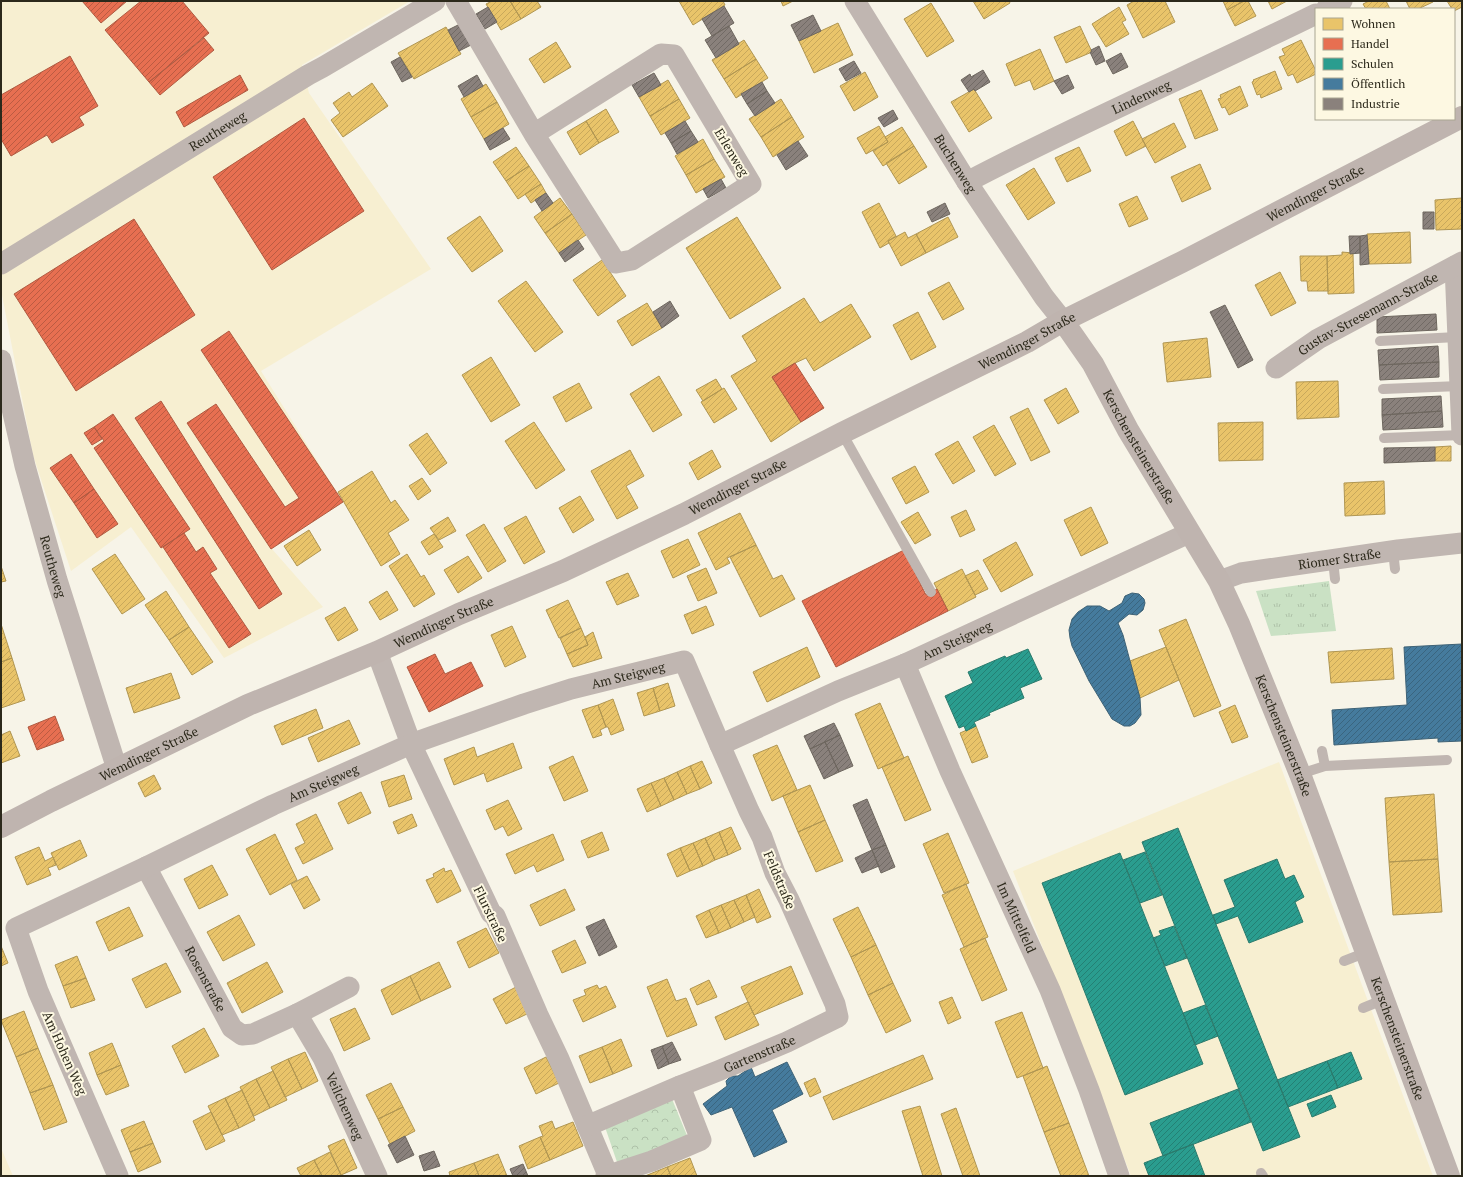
<svg xmlns="http://www.w3.org/2000/svg" width="1463" height="1177" font-family="'PT Serif',serif">
  <defs>
    <pattern id="grass-tufts" width="24" height="20" patternUnits="userSpaceOnUse"><rect width="24" height="20" fill="#cae1c4"/><path d="M3 7l-1-3M5 7V3M7 7l1-3M15 17l-1-3M17 17v-4M19 17l1-3" fill="none" stroke="#aec1a8"/></pattern>
    <pattern id="forest-crowns" width="20" height="18" patternUnits="userSpaceOnUse"><rect width="20" height="18" fill="#cae1c4"/><path d="M2 6a3 3 0 1 1 6 0M12 15a3 3 0 1 1 6 0" fill="none" stroke="#aec1a8"/></pattern>
    <pattern id="homes-hatch" width="6" height="6" patternUnits="userSpaceOnUse"><rect width="6" height="6" fill="#e9c46a"/><path d="M-1 1l2-2M0 6l6-6M5 7l2-2" fill="none" stroke="#c8a85b"/></pattern>
    <pattern id="shops-hatch" width="6" height="6" patternUnits="userSpaceOnUse"><rect width="6" height="6" fill="#e76f51"/><path d="M-1 1l2-2M0 6l6-6M5 7l2-2" fill="none" stroke="#bb5b42"/></pattern>
    <pattern id="schools-hatch" width="6" height="6" patternUnits="userSpaceOnUse"><rect width="6" height="6" fill="#2a9d8f"/><path d="M-1 1l2-2M0 6l6-6M5 7l2-2" fill="none" stroke="#248074"/></pattern>
    <pattern id="public-hatch" width="6" height="6" patternUnits="userSpaceOnUse"><rect width="6" height="6" fill="#457b9d"/><path d="M-1 1l2-2M0 6l6-6M5 7l2-2" fill="none" stroke="#3a657f"/></pattern>
    <pattern id="industry-hatch" width="6" height="6" patternUnits="userSpaceOnUse"><rect width="6" height="6" fill="#8a817c"/><path d="M-1 1l2-2M0 6l6-6M5 7l2-2" fill="none" stroke="#716a65"/></pattern>
  </defs>
  <rect width="100%" height="100%" fill="#f7f4e8"/>
  <!-- built -->
  <path fill="#f7efd1" d="M1 1H410L302 65 309 93 431 269 261 371 343 502 272 549 323 607 224 658 131 527 71 571 33 455 1 290Z
    M1279 762 1433 1176H1131L1013 871Z
    M1 1148 13 1176H1Z"/>
  <!-- grass -->
  <path fill="url(#grass-tufts)" d="M1329 581 1336 631 1271 636 1256 591Z"/>
  <!-- forest -->
  <path fill="url(#forest-crowns)" d="M672 1099 688 1138 618 1165 605 1127Z"/>
  <!-- homes -->
  <path fill="url(#homes-hatch)" stroke="#b09652" d="M492 1H510L521 19 501 30 486 4Z
    M510 1H537L541 7 521 19Z
    M679 1H723L725 5 693 25Z
    M781 1H793L783 6Z
    M973 1H1009L1010 3 984 19Z
    M1134 1H1165L1175 22 1143 38 1127 5Z
    M1223 1H1244L1227 10Z
    M1244 1H1248L1256 16 1235 26 1227 10Z
    M1268 1H1287L1272 9Z
    M1369 1H1386L1390 9H1366L1363 4Z
    M1406 1H1433V2L1418 9H1410Z
    M1447 1H1462V7L1454 11V9H1452Z
    M931 3 954 41 927 57 904 19Z
    M1119 7 1126 20 1122 22 1129 34 1106 47 1092 24Z
    M838 23 853 55 814 73 799 41Z
    M1080 26 1092 52 1066 63 1054 37Z
    M446 27 461 54 414 79 398 53Z
    M744 40 756 59 724 79 712 60Z
    M1301 40 1316 71V74L1297 83 1293 74 1288 76 1279 57 1285 55 1282 49Z
    M556 42 571 67 544 83 529 59Z
    M1040 49 1054 81 1034 90 1030 80 1015 86 1006 64Z
    M756 59 768 78 736 98 724 79Z
    M1275 71 1282 89 1261 98 1260 94 1257 95 1252 82 1254 81 1253 80Z
    M865 72 878 97 854 111 840 86Z
    M668 80 679 99 650 116 639 97Z
    M372 83 388 106 343 137 331 120 340 113 333 103 349 92 352 97Z
    M486 84 497 102 471 117 461 99Z
    M1240 86 1248 106 1229 115 1225 107 1222 108 1218 99 1221 98 1220 95Z
    M974 89 992 118 969 132 951 102Z
    M1201 90 1218 130 1195 139 1179 99Z
    M679 99 690 118 661 135 650 116Z
    M781 99 792 117 761 137 749 119Z
    M497 102 509 124 484 139 471 117Z
    M606 109 619 132 599 143 586 121Z
    M792 117 804 137 773 157 761 137Z
    M586 121 599 143 580 155 567 132Z
    M1133 121 1146 146 1126 156 1114 131Z
    M1174 123 1186 147 1155 163 1142 139Z
    M879 126 888 142 866 154 857 138Z
    M902 127 914 146 883 166 873 151 888 142 885 137Z
    M703 139 714 159 686 175 675 156Z
    M914 146 927 167 899 184 886 163Z
    M516 147 529 166 506 181 493 162Z
    M1079 147 1091 171 1067 182 1055 158Z
    M714 159 725 177 696 193 686 175Z
    M1200 164 1211 189 1182 202 1171 177Z
    M529 166 541 184 518 199 506 181Z
    M1034 168 1055 203 1028 220 1006 185Z
    M541 184 546 193 531 203 525 194Z
    M1137 196 1148 219 1129 227 1119 204Z
    M560 198 572 214 545 233 534 217Z
    M1462 198V229L1436 230 1435 200Z
    M879 203 896 236 888 241 889 243 880 248 862 212Z
    M572 214 586 235 559 253 545 233Z
    M480 216 503 251 472 272 447 238Z
    M737 217 781 288 730 319 686 248Z
    M948 217 958 237 926 253 916 234Z
    M905 232 908 238 916 234 926 253 901 266 888 241Z
    M1410 232 1411 263 1369 264 1367 234Z
    M1342 252 1353 253 1354 293 1328 294 1327 256 1342 255Z
    M1300 256H1327L1328 291H1308L1307 281H1301Z
    M602 260 626 296 598 316 573 280Z
    M1280 272 1296 303 1271 316 1255 285Z
    M526 281 563 332 535 352 498 301Z
    M949 282 964 309 943 320 928 293Z
    M804 298 820 323 851 304 871 337 814 371 806 358 795 363 772 377 801 422 771 442 731 376 757 361 742 336Z
    M647 303 662 328 632 346 617 321Z
    M918 312 936 347 911 360 893 325Z
    M1207 338 1211 377 1167 382 1163 343Z
    M491 357 520 405 491 422 462 375Z
    M659 376 682 415 653 432 630 394Z
    M716 379 722 389 703 401 696 390Z
    M1338 381 1339 417 1297 419 1296 382Z
    M579 383 592 408 566 422 553 397Z
    M724 388 737 409 714 423 701 402Z
    M1066 388 1079 412 1058 424 1044 400Z
    M1028 408 1050 452 1031 461 1010 417Z
    M534 422 565 470 536 489 505 441Z
    M1263 422V460L1219 461 1218 423Z
    M994 425 1016 464 995 476 973 437Z
    M427 433 447 463 430 475 409 445Z
    M958 441 975 471 953 484 935 454Z
    M1451 446V461H1435V447Z
    M630 450 644 476 626 486 638 508 617 519 591 471Z
    M712 450 721 467 698 480 689 463Z
    M915 466 929 492 906 504 892 478Z
    M372 471 391 503 395 500 409 520 388 533 400 554 381 566 338 492Z
    M422 478 431 491 418 500 409 486Z
    M1384 481 1385 514 1345 516 1344 483Z
    M580 496 594 520 573 533 559 508Z
    M1091 507 1108 543 1081 556 1064 520Z
    M966 510 975 530 960 537 951 517Z
    M918 512 931 535 915 544 901 522Z
    M740 513 756 545 727 558 730 563 716 570 698 533Z
    M526 516 545 552 524 564 504 528Z
    M448 517 456 531 439 540 430 528Z
    M484 524 506 561 488 572 466 535Z
    M309 530 321 550 297 566 284 546Z
    M434 534 443 547 429 555 421 542Z
    M688 539 700 565 673 578 661 551Z
    M1016 542 1033 575 1001 592 983 560Z
    M756 545 773 579 782 575 795 599 760 617 730 557Z
    M115 554 145 599 122 614 92 569Z
    M407 554 421 577 424 575 435 594 414 607 389 566Z
    M468 556 482 578 458 593 444 570Z
    M1 566 6 581 1 582Z
    M706 568 717 593 698 601 687 576Z
    M962 569 976 597 948 611 934 583Z
    M978 570 988 589 975 595 965 576Z
    M628 573 639 596 617 605 606 582Z
    M166 591 189 627 169 640 145 605Z
    M387 591 398 610 380 620 369 602Z
    M568 600 581 628 559 638 546 610Z
    M706 606 714 625 692 634 684 615Z
    M345 607 358 630 338 641 325 618Z
    M1186 619 1221 706 1194 717 1159 630Z
    M1 624 12 658 1 662Z
    M512 626 526 657 505 667 491 635Z
    M189 627 213 662 192 675 169 640Z
    M581 628 588 645 567 654 560 638Z
    M593 632 602 658 573 667 567 654 588 645 585 637Z
    M807 647 820 677 767 702 753 672Z
    M1166 647 1179 680 1140 698 1130 661Z
    M1392 648 1394 679 1331 683 1328 652Z
    M12 658 25 700 1 708V662Z
    M171 673 180 698 134 713 126 688Z
    M668 683 675 706 660 711 653 688Z
    M653 688 660 711 644 716 637 693Z
    M613 699 624 730 611 735 608 727H606L598 705Z
    M880 703 904 758 878 769 855 714Z
    M598 705 606 727 600 730 602 735 593 738 582 710Z
    M1235 705 1248 737 1232 743 1219 712Z
    M316 709 323 728 282 745 274 726Z
    M349 720 360 744 318 762 308 738Z
    M976 726 988 757 972 763 960 733Z
    M10 731 20 756 1 763V735Z
    M513 743 522 768 487 782 484 773 454 785 444 759 474 747 477 757Z
    M777 745 797 790 772 801 753 755Z
    M573 756 588 791 564 801 549 767Z
    M908 756 931 810 905 821 882 767Z
    M702 761 712 783 700 789 690 766Z
    M690 766 700 789 687 794 677 772Z
    M677 772 687 794 674 800 664 778Z
    M154 775 161 789 145 797 138 783Z
    M404 775 412 799 389 807 381 782Z
    M664 778 674 800 661 806 651 783Z
    M651 783 661 806 647 812 637 789Z
    M810 785 825 820 798 832 783 796Z
    M361 792 371 813 348 824 338 803Z
    M1434 794 1438 859 1389 862 1385 798Z
    M508 800 522 829 508 836 503 826 495 830 486 810Z
    M316 814 333 849 303 864 295 848 305 843 296 824Z
    M412 814 417 826 398 834 393 822Z
    M825 820 843 861 816 872 798 832Z
    M731 827 741 849 728 855 719 832Z
    M602 832 609 850 588 858 581 841Z
    M719 832 728 855 715 860 705 838Z
    M948 833 969 883 944 893 923 844Z
    M275 834 297 880 270 895 246 849Z
    M553 834 564 860 537 872 534 865 515 874 506 854Z
    M705 838 715 860 703 866 693 843Z
    M80 840 87 856 59 870 51 853Z
    M693 843 703 866 690 871 680 848Z
    M39 847 45 861 53 857 56 865 48 868 51 875 27 885 15 857Z
    M680 848 690 871 677 877 667 854Z
    M1438 859 1442 912 1393 915 1389 862Z
    M212 865 228 895 199 909 184 879Z
    M444 868 445 872 451 870 461 891 437 903 426 880 434 877 433 874Z
    M307 876 320 900 304 909 291 884Z
    M966 884 988 937 964 947 942 895Z
    M565 889 575 910 540 926 530 905Z
    M759 889 771 917 757 923 746 895Z
    M746 895 755 917 744 922 734 900Z
    M734 900 744 922 731 928 721 905Z
    M721 905 731 928 719 933 709 910Z
    M129 907 143 936 109 951 96 922Z
    M858 907 876 945 851 957 833 919Z
    M709 910 719 933 706 938 696 916Z
    M239 915 255 945 223 961 207 932Z
    M486 928 499 953 469 968 457 942Z
    M985 938 1007 990 982 1001 960 949Z
    M575 940 586 963 562 973 552 951Z
    M876 945 893 983 868 995 851 957Z
    M1 946 8 963 1 966Z
    M77 956 86 978 63 986 55 965Z
    M267 962 283 992 242 1013 227 983Z
    M439 962 451 987 421 1001 410 976Z
    M166 963 181 992 146 1008 132 979Z
    M791 966 803 994 754 1015 741 987Z
    M410 976 421 1001 392 1015 381 990Z
    M86 978 95 1000 71 1008 63 986Z
    M667 979 676 1001 686 998 697 1025 667 1037 647 987Z
    M709 980 717 997 697 1005 690 989Z
    M893 983 911 1021 886 1033 868 995Z
    M597 985 599 989 606 986 616 1007 583 1022 573 1000 586 995 584 990Z
    M516 987 529 1013 506 1024 493 999Z
    M952 997 961 1018 948 1024 939 1002Z
    M748 1002 759 1025 725 1040 715 1017Z
    M355 1008 370 1039 344 1051 330 1019Z
    M24 1011 38 1048 16 1057 1 1020Z
    M1022 1012 1043 1068 1017 1078 995 1022Z
    M204 1028 219 1056 185 1073 172 1046Z
    M621 1039 632 1066 613 1074 602 1047Z
    M112 1043 121 1065 97 1075 89 1053Z
    M602 1047 613 1074 590 1083 579 1056Z
    M38 1048 53 1085 30 1093 16 1057Z
    M305 1052 318 1081 302 1089 288 1059Z
    M923 1055 933 1079 833 1120 823 1097Z
    M546 1057 559 1083 536 1094 524 1068Z
    M288 1059 302 1089 285 1097 271 1067Z
    M121 1065 129 1086 106 1095 97 1075Z
    M1047 1066 1069 1123 1044 1132 1023 1076Z
    M273 1071 287 1100 270 1108 256 1079Z
    M815 1078 821 1092 810 1097 804 1083Z
    M256 1079 270 1108 254 1116 240 1087Z
    M391 1083 403 1107 378 1119 366 1095Z
    M53 1085 67 1122 44 1130 30 1093Z
    M242 1090 255 1120 239 1128 225 1098Z
    M225 1098 239 1128 222 1135 208 1106Z
    M920 1106 942 1176H923L902 1111Z
    M403 1107 415 1131 390 1144 378 1119Z
    M956 1108 980 1176H963L941 1114Z
    M211 1112 225 1141 206 1150 193 1121Z
    M144 1121 153 1143 130 1152 121 1130Z
    M552 1121 555 1129 573 1122 583 1146 550 1160 540 1137 543 1136 539 1126Z
    M1069 1123 1089 1176H1061L1044 1132Z
    M540 1137 550 1160 528 1169 519 1146Z
    M344 1139 357 1168 341 1175 328 1146Z
    M153 1143 161 1162 138 1172 130 1152Z
    M330 1152 341 1175V1176H322L314 1160Z
    M498 1154 507 1176H479L474 1163Z
    M690 1158 697 1176H671L667 1167Z
    M314 1160 322 1176H301L297 1168Z
    M474 1163 479 1176H450L449 1172Z
    M667 1167 671 1176H645Z"/>
  <!-- shops -->
  <path fill="url(#shops-hatch)" stroke="#af5a41" d="M82 1H127L101 23Z
    M141 1H182L209 33 149 82 105 30Z
    M204 38 214 50 160 95 149 82Z
    M70 56 98 106 79 117 84 125 52 143 47 135 11 156 1 139V95Z
    M240 75 248 90 184 127 176 112Z
    M304 118 364 211 272 270 213 177Z
    M134 219 195 315 76 391 14 294Z
    M229 331 343 502 271 549 187 423 216 404 285 507 299 498 201 350Z
    M795 363 824 408 801 422 772 377Z
    M161 401 282 594 259 609 135 418Z
    M113 414 190 529 161 548 94 448 104 441 94 427Z
    M94 427 102 439 92 445 84 433Z
    M71 454 94 489 74 503 50 468Z
    M94 489 118 524 97 538 74 503Z
    M184 533 196 552 203 547 217 569 210 573 251 634 229 648 163 547Z
    M904 550 926 595 937 589 948 611 836 667 802 601Z
    M435 654 445 674 471 662 483 686 429 712 407 667Z
    M55 716 64 740 37 750 28 727Z"/>
  <!-- schools -->
  <path fill="url(#schools-hatch)" stroke="#2b7a6c" d="M1028 649 1042 679 1020 688 1024 698 989 713 990 715 974 722 976 726 966 731 964 726 959 728 945 696 973 683 968 672 1005 656 1006 658Z
    M1178 828 1300 1137 1263 1151 1142 842Z
    M1145 852 1162 895 1140 903 1123 860Z
    M1120 853 1203 1064 1125 1095 1042 883Z
    M1277 859 1285 879 1294 875 1304 897 1295 902 1303 922 1249 943 1238 916 1216 924 1213 915 1235 907 1224 880Z
    M1174 926 1187 958 1165 966 1153 938 1161 935 1159 931Z
    M1205 1005 1218 1036 1195 1045 1183 1013Z
    M1351 1052 1362 1079 1338 1088 1327 1061Z
    M1327 1061 1338 1088 1288 1107 1277 1080Z
    M1238 1089 1251 1122 1163 1156 1150 1123Z
    M1331 1095 1336 1107 1312 1117 1307 1104Z
    M1193 1144 1205 1176H1149L1144 1163Z"/>
  <!-- public -->
  <path fill="url(#public-hatch)" stroke="#3e6276" d="M1132 593 1139 594 1144 599 1145 603 1143 610 1137 615 1129 614 1118 623 1123 635 1140 698 1141 715 1135 723 1130 726H1124L1112 719 1089 681 1072 646 1070 638 1069 630 1072 619 1078 612 1087 606H1100L1109 611 1122 603 1125 596Z
    M1462 644V741L1438 742V738L1334 745 1332 710 1407 705 1404 647Z
    M787 1062 803 1094 772 1110 787 1142 754 1157 732 1107 711 1115 703 1104 727 1086 726 1081 731 1076H738L751 1067 755 1077Z"/>
  <!-- industry -->
  <path fill="url(#industry-hatch)" stroke="#6e675f" d="M724 6 734 23 712 36 702 19Z
    M488 7 497 22 485 29 476 14Z
    M813 15 821 31 799 41 791 25Z
    M460 24 471 45 459 51 448 30Z
    M729 26 739 44 716 58 705 40Z
    M1099 46 1105 61 1096 65 1090 52H1092L1091 50Z
    M1121 53 1128 67 1113 74 1106 61Z
    M400 57 412 77 402 82 391 62Z
    M854 61 861 73 846 81 839 69Z
    M983 70 990 82 975 91 974 89 969 92 961 80 970 74 971 77Z
    M654 73 661 85 639 97 632 85Z
    M477 75 483 86 464 97 458 86Z
    M1068 75 1074 88 1062 94 1054 81Z
    M762 82 767 91 747 104 741 94Z
    M767 91 775 103 755 116 747 104Z
    M893 110 898 119 884 127 878 118Z
    M685 121 691 131 671 143 665 133Z
    M503 128 510 139 490 150 484 139Z
    M691 131 698 142 677 154 671 143Z
    M798 141 808 156 786 170 777 155Z
    M721 179 726 188 708 198 703 189Z
    M546 193 553 203 542 211 535 200Z
    M945 203 950 214 932 222 927 212Z
    M1423 212H1434V229H1423Z
    M1367 235 1369 264 1360 265V236Z
    M1349 236H1360V253L1350 254Z
    M578 240 584 249 565 262 559 253Z
    M670 301 679 316 662 328 653 312Z
    M1225 305 1253 360 1238 368 1210 312Z
    M1436 314 1437 330 1377 333V317Z
    M1438 346 1439 362 1379 365 1378 350Z
    M1439 362V377L1380 380 1379 365Z
    M1441 396 1442 411 1382 415V399Z
    M1442 411 1443 427 1383 430 1382 415Z
    M1435 447V461L1384 463V448Z
    M834 723 840 735 810 749 804 736Z
    M840 735 853 766 839 772 825 742Z
    M825 742 839 772 824 779 810 749Z
    M867 799 886 845 872 850 853 805Z
    M886 845 895 867 881 873 872 850Z
    M872 850 879 866 862 873 855 858Z
    M604 919 617 947 599 956 586 927Z
    M672 1042 681 1060 669 1064 662 1046Z
    M662 1046 669 1064 658 1069 651 1050Z
    M405 1136 414 1155 397 1163 388 1145Z
    M434 1151 440 1166 424 1171 419 1156Z
    M523 1164 528 1176H513L510 1169Z"/>
  <g fill="none" stroke-linecap="round" stroke-linejoin="round">
    <!-- lane -->
    <path stroke="#c0b6b1" stroke-width="10" d="M1380 341 1457 337
      M1383 389 1460 386
      M842 433 931 592
      M1384 438 1462 435
      M1393 551 1395 569
      M1333 560 1335 579
      M1325 766 1447 760
      M1300 774 1325 766 1322 751
      M1344 961 1367 952
      M1363 1008 1385 999
      M1261 1173 1263 1176"/>
    <!-- street -->
    <g stroke="#c0b6b1" stroke-width="21">
      <path d="M456 1 534 134 616 263 632 260 751 184 674 55 661 54 534 134"/>
      <path id="s1" d="M855 1 967 182 1044 297 1063 321"/>
      <path d="M1326 9 1342 1"/>
      <path id="s2" d="M967 182C1081 122 1200 71 1316 14"/>
      <path id="s3" d="M1 264 308 75 323 67 435 1"/>
      <path d="M1455 266 1462 435"/>
      <path id="s4" d="M1 360 25 466 57 580 117 769"/>
      <path id="s5" d="M1276 368 1318 339 1462 262"/>
      <path id="s6" d="M1219 581 1241 573 1398 550 1462 543"/>
      <path d="M377 652 411 744 491 913 495 916 538 1015 559 1059 608 1175"/>
      <path id="s7" d="M905 664 950 771 1050 990 1089 1090 1119 1176"/>
      <path id="s8" d="M146 867 232 1028 242 1035 253 1034 297 1014 323 1058 377 1176"/>
      <path d="M297 1014 349 987"/>
      <path id="s9" d="M587 1126 680 1086 718 1071 787 1042 838 1017 835 1004 789 900 775 873 762 837 749 811 720 745"/>
      <path id="s10" d="M118 1176 38 991 16 928 146 867 273 805 411 744 524 704 571 689 684 661 720 745 838 691 905 664 1189 533"/>
      <path d="M606 1176 652 1161 701 1140 680 1086"/>
    </g>
    <!-- secondary -->
    <g stroke="#bfb4af" stroke-width="22">
      <path id="s11" d="M1063 321 1093 364 1128 430 1219 581 1239 624 1300 774 1449 1176"/>
      <path id="s12" d="M1 827 51 801 248 705 377 652 459 614 563 571 684 514 842 433 1027 342 1063 321 1182 262 1462 117"/>
    </g>
  </g>
  <g text-anchor="middle" stroke-width="4" stroke-linejoin="round" paint-order="stroke">
    <!-- street labels -->
    <g font-size="13" fill="#2c291b" stroke="#fdf8e2">
      <text dy="5" stroke="none"><textPath href="#s2" startOffset="194">Lindenweg</textPath></text>
      <text dy="5" stroke="none"><textPath href="#s3" startOffset="254">Reutheweg</textPath></text>
      <text transform="translate(732 152) rotate(59)" y="5">Erlenweg</text>
      <text dy="5" stroke="none"><textPath href="#s1" startOffset="191">Buchenweg</textPath></text>
      <text dy="5" stroke="none"><textPath href="#s12" startOffset="1460">Wemdinger Straße</textPath></text>
      <text dy="5" stroke="none"><textPath href="#s5" startOffset="107">Gustav-Stresemann-Straße</textPath></text>
      <text dy="5" stroke="none"><textPath href="#s12" startOffset="1136">Wemdinger Straße</textPath></text>
      <text dy="5" stroke="none"><textPath href="#s11" startOffset="147">Kerschensteinerstraße</textPath></text>
      <text dy="5" stroke="none"><textPath href="#s12" startOffset="812">Wemdinger Straße</textPath></text>
      <text dy="5" stroke="none"><textPath href="#s6" startOffset="123">Riomer Straße</textPath></text>
      <text dy="5" stroke="none"><textPath href="#s4" startOffset="213">Reutheweg</textPath></text>
      <text dy="5" stroke="none"><textPath href="#s12" startOffset="488">Wemdinger Straße</textPath></text>
      <text dy="5" stroke="none"><textPath href="#s10" startOffset="1340">Am Steigweg</textPath></text>
      <text dy="5" stroke="none"><textPath href="#s10" startOffset="932">Am Steigweg</textPath></text>
      <text dy="5" stroke="none"><textPath href="#s11" startOffset="471">Kerschensteinerstraße</textPath></text>
      <text dy="5" stroke="none"><textPath href="#s12" startOffset="165">Wemdinger Straße</textPath></text>
      <text dy="5" stroke="none"><textPath href="#s10" startOffset="608">Am Steigweg</textPath></text>
      <text transform="translate(780 880) rotate(67)" y="5">Feldstraße</text>
      <text transform="translate(491 914) rotate(64)" y="5">Flurstraße</text>
      <text dy="5" stroke="none"><textPath href="#s7" startOffset="277">Im Mittelfeld</textPath></text>
      <text dy="5" stroke="none"><textPath href="#s8" startOffset="127">Rosenstraße</textPath></text>
      <text dy="5" stroke="none"><textPath href="#s11" startOffset="795">Kerschensteinerstraße</textPath></text>
      <text transform="translate(65 1053) rotate(66)" y="5">Am Hohen Weg</text>
      <text dy="5" stroke="none"><textPath href="#s9" startOffset="187">Gartenstraße</textPath></text>
      <text dy="5" stroke="none"><textPath href="#s8" startOffset="358">Veilchenweg</textPath></text>
    </g>
  </g>
  <!-- border -->
  <rect width="1463" height="1177" fill="none" stroke="#2c291b" stroke-width="4"/>
  <!-- legend -->
  <rect x="1315" y="8" width="140" height="112" fill="#fdf8e2" stroke="#a9a592"/>
  <rect x="1323" y="18" width="20" height="12" fill="#e9c46a" stroke="#a9a592"/>
  <text x="1351" y="28" font-size="12" fill="#2c291b">Wohnen</text>
  <rect x="1323" y="38" width="20" height="12" fill="#e76f51" stroke="#a9a592"/>
  <text x="1351" y="48" font-size="12" fill="#2c291b">Handel</text>
  <rect x="1323" y="58" width="20" height="12" fill="#2a9d8f" stroke="#a9a592"/>
  <text x="1351" y="68" font-size="12" fill="#2c291b">Schulen</text>
  <rect x="1323" y="78" width="20" height="12" fill="#457b9d" stroke="#a9a592"/>
  <text x="1351" y="88" font-size="12" fill="#2c291b">Öffentlich</text>
  <rect x="1323" y="98" width="20" height="12" fill="#8a817c" stroke="#a9a592"/>
  <text x="1351" y="108" font-size="12" fill="#2c291b">Industrie</text>
</svg>
